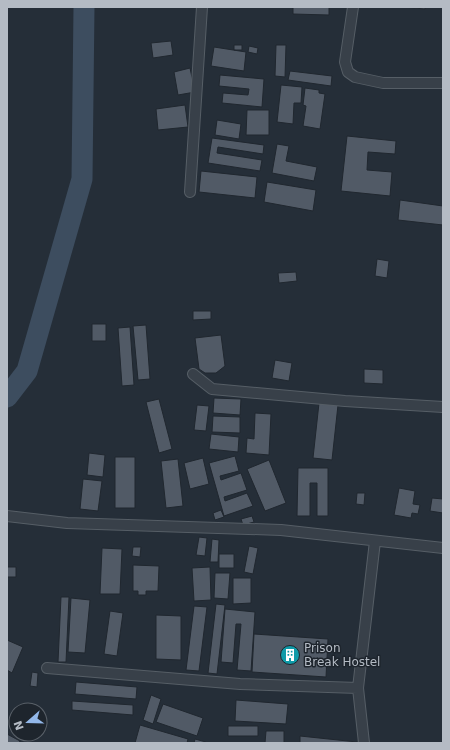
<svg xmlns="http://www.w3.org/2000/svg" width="450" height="750" font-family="'DejaVu Sans',sans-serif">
  <rect width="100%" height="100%" fill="#252e38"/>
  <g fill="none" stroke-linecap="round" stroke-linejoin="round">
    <!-- river -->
    <path stroke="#3d4d5f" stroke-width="21" d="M7 397 27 371 82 179 84 7"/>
  </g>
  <!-- building -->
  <path fill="#515a66" stroke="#20272f" d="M293 7H329V15L293 14Z
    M403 7H425V9Z
    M171 41 173 55 153 58 151 43Z
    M234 45H242V50H234Z
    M276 45H286L285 77 275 76Z
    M249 46 258 48 257 54 248 52Z
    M214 47 246 52 244 71 211 66Z
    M190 68 195 92 178 95 174 72Z
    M290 71 332 76 331 86 288 80Z
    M220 75 264 79 262 107 222 103 223 93 248 95 249 89 219 86Z
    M281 85 302 87 301 103H294L293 124 277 122Z
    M305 88 319 90V93L325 94 320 129 303 126 306 106 303 105Z
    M185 105 188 127 158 130 156 109Z
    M247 110H269V135H246Z
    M217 120 241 124 239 139 215 135Z
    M347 136 396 141 395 154 368 152 367 170 392 172 390 196 341 191Z
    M212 138 264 145 263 154 218 147 217 153 262 160 260 171 208 163Z
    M277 144 289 146 286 161 317 167 314 181 272 173Z
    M201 171 257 177 255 198 199 192Z
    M267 182 316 190 313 211 264 202Z
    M400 200 443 206V225L398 220Z
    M377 259 389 261 387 278 375 276Z
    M296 272 297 281 279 283 278 273Z
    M193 311H211V319L193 320Z
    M92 324H106V341H92Z
    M146 325 150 379 138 380 133 326Z
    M130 327 134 385 122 386 118 328Z
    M221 335 225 366 216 373H205L199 369 195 338Z
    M275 360 292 363 289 381 272 378Z
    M364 369 383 370V384L364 383Z
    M214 398 241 399 240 415 213 413Z
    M159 399 172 449 159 453 146 402Z
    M319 403 338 405 332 460 313 458Z
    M197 405 209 406 206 431 194 430Z
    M255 413 271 414 269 455 246 453 247 438 254 439Z
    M213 416 240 417V433L212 432Z
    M211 434 239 437 238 452 209 449Z
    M89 453 105 455 103 477 87 475Z
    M235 456 239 471 220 476 221 480 241 473 247 490 224 497 225 501 247 493 253 506 224 516 209 463Z
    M115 457H135V508H115Z
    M203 458 209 484 190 489 184 463Z
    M178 459 183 506 166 508 161 461Z
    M269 460 286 503 265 511 247 469Z
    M298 468H328V516H317V483H310V516H297Z
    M83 479 102 481 98 511 80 509Z
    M399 488 415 491 413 504 420 505 418 514 412 513 411 518 394 515Z
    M357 493H365L364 505 356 504Z
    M432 498 443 499V513L430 511Z
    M221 510 224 517 215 520 213 513Z
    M252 516 254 522 243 525 241 519Z
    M199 537 207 538 205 556 196 555Z
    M212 539 219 540 218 562H210Z
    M249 546 258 548 253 574 244 572Z
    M133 547H141L140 557 132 556Z
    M102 548 122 549 120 594H100Z
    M219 554H234V568H219Z
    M133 565 159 566 158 591H146V595H138V591H133Z
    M7 567H16V577H7Z
    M210 567 211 600 194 601 192 568Z
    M215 573H230L228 599 214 598Z
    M233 578H251V603L233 604Z
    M61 597H69L66 662H58Z
    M71 598 90 600 85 653 68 652Z
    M216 604 225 605 217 674 208 673Z
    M194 606 207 607 199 671 186 670Z
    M225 609 255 612 251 671 237 670 241 624H236L233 663 221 662Z
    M110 611 123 613 117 656 104 654Z
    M156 615 181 616V660L156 659Z
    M254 634 328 639 326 677 252 672Z
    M7 640 23 647 12 673 7 670Z
    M32 672 38 673 37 687 30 686Z
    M76 682 137 687 136 699 75 694Z
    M151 695 161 699 153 724 143 720Z
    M236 700 288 704 286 724 235 721Z
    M72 701 133 705V715L72 710Z
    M163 704 203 718 197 736 156 722Z
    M140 725 188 739 187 743H135Z
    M228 726H258V736H228Z
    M266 731H284V743H265Z
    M7 734 20 741 19 743H7Z
    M300 736 357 742V743H300Z
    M195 739 206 742V743H194Z"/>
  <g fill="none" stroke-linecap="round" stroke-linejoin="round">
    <!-- street casing -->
    <g stroke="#565e66" stroke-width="12">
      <path id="street" d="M353 7 345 62 348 72 355 77 383 83H443
        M190 192 202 7
        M193 374 212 389 345 401 443 407
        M7 516 67 523 281 530 443 548
        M47 668 240 684 358 688
        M364 743 358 688 375 541"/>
    </g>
    <!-- street -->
    <use href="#street" stroke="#384049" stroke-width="10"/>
  </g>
  <!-- icons -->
  <defs>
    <g id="building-disc" transform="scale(1)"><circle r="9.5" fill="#0f9aa8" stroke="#1e252d"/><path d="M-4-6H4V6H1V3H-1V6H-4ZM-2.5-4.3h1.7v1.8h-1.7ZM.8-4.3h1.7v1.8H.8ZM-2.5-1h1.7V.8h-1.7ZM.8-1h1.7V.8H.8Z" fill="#fff"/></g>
  </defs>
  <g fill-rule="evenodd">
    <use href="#building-disc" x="290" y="655"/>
  </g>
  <g text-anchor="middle" stroke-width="3" stroke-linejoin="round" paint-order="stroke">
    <!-- poi labels -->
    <g font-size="12" fill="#b4bbc4" stroke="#1e252d" text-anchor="start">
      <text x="304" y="652">Prison<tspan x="304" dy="14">Break Hostel</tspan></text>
    </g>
  </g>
  <!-- border -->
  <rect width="450" height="750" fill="none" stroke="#b4bbc4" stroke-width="16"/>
  <!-- north arrow -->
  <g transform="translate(28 722) rotate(250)"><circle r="19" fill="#1e252d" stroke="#5a6169"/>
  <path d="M0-3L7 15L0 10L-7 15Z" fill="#93b8ea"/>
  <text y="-6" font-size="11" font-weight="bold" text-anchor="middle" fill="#b4bbc4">N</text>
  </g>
</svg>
